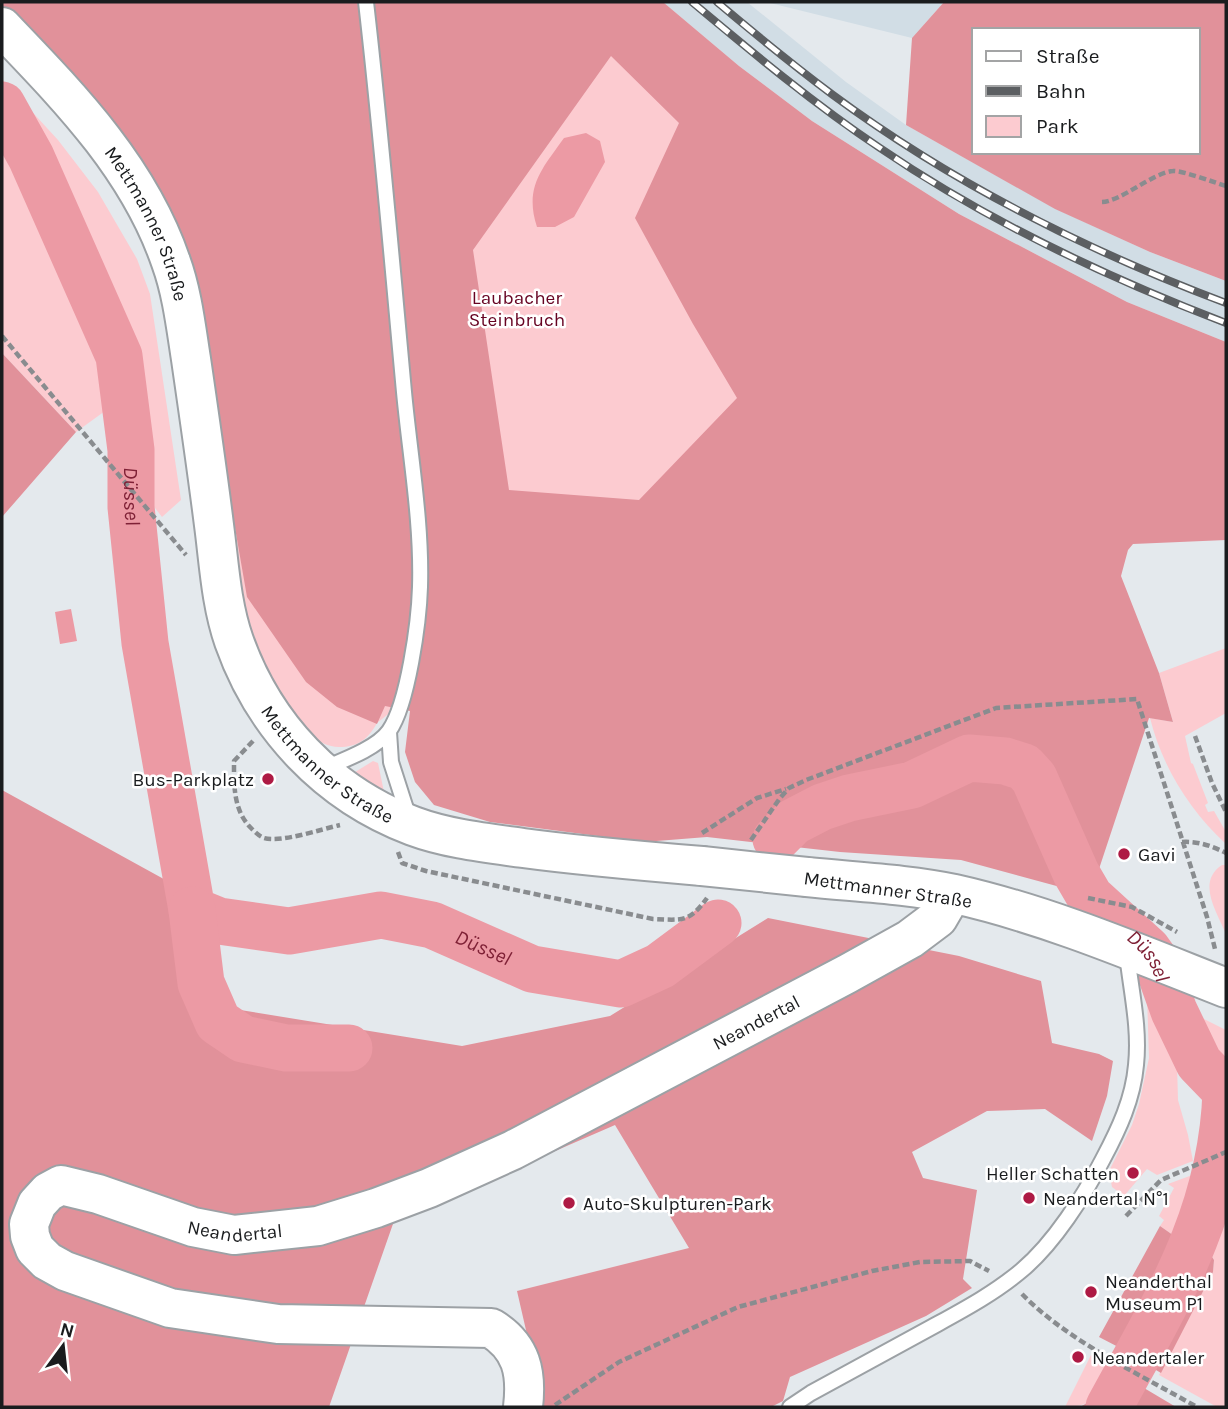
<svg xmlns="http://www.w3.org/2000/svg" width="1228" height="1409" font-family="Karla,sans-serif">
  <rect width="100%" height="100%" fill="#e4e9ed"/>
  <!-- built -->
  <path fill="#d1dde5" d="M663 2H747L846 82 906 125 1056 209 1150 252 1226 281V342L1127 302 959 214 812 121 739 66Z
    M766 2H944L912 38Z"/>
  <!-- green -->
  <path fill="#fccbd0" d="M636 2 938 244 440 673 377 723C368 739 358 747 339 747 317 746 305 730 294 713 285 700 274 687 266 673 238 618 232 545 223 484Z
    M2 79 58 140 98 192 137 259 150 294 181 500 162 517 118 460 112 406 76 432 2 353Z
    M1226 648V713L1185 736 1191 763 1193 764 1208 803 1205 805 1208 812 1214 811 1226 832V844C1189 810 1162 766 1150 718L1173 722 1159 673Z
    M373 761 378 763 384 792 352 774Z
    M1222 865H1226V934C1217 912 1196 882 1222 865Z
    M1147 996 1166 1024 1177 1064 1178 1100 1188 1135 1193 1161 1157 1175 1147 1169 1124 1196 1112 1187 1109 1171 1132 1125 1139 1104 1149 1058Z
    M1190 1014 1200 1017 1226 1030V1073L1218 1066 1207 1042Z
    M1226 1160V1407H1217L1159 1375 1213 1272 1214 1260 1206 1248 1221 1204 1223 1161Z
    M1195 1174 1197 1195 1180 1240 1160 1226 1164 1220 1159 1216 1174 1188 1168 1184Z
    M1091 1355 1113 1368C1101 1392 1096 1407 1065 1407Z"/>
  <!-- forest -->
  <path fill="#e1919a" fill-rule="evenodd" d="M2 2H663L739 66 812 121 959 214 1127 302 1226 342V540L1133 544 1128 550 1121 576 1159 673 1173 722 1149 718 1098 872 1075 891 961 860 840 852 707 837 644 842 490 822 434 805 415 782 405 752 410 711 385 706 377 724 337 707 306 682 247 597 198 314 70 81 2 8ZM611 56 679 123 635 218 693 324 737 398 639 500 509 490 473 250Z
    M944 2H1226V281L1150 252 1055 209 906 125 912 38ZM974 30H1198V152H974Z
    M2 353 76 432 2 517Z
    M2 790 171 883 203 1004 462 1046 610 1016 768 918 959 956 1041 981 1052 1043 1099 1054 1113 1061 1107 1096 1092 1141 1045 1109 987 1111 912 1152 923 1178 977 1190 963 1279 972 1288 926 1316 790 1377 783 1401 771 1407H535L537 1378 517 1291 689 1248 615 1125 394 1221 329 1407H2Z
    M1160 1226 1180 1240 1126 1351 1099 1337Z
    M1206 1248 1214 1260 1213 1272 1161 1373 1146 1364 1181 1301Z
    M1139 1385 1176 1407H1080L1099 1396 1129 1406Z"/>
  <!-- water -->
  <path fill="#ec9aa4" d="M586 133 600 141 605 162 574 217 555 227H537C524 187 542 169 564 138Z
    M71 609 77 641 60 644 55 612Z"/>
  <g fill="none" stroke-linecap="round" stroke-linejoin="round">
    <!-- river -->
    <g stroke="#ec9aa4" stroke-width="47">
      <path id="s1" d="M2 105 31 157 119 356 131 450V507L145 643 192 910 219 921 289 931 381 915 432 925 532 969 621 984 660 966 718 923"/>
      <path id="s2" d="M776 839 793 822 822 807 849 798 912 785 969 758 1005 761 1024 767 1034 778 1076 873 1090 897 1147 949 1157 963 1174 1011 1199 1063 1226 1091C1222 1215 1166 1302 1109 1407"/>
      <path d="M192 910 201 983 218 1022 243 1039 286 1048H349"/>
    </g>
    <!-- lane casing -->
    <g stroke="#9ca1a5" stroke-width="18">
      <path id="lane" d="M389 732 391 762 408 815
        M325 768C344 760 377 748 389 731 408 704 419 621 420 587 422 522 410 456 404 392 392 262 381 132 366 2
        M790 1407 811 1393C851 1371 892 1349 932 1327 963 1310 995 1293 1022 1270 1054 1243 1084 1196 1103 1159 1119 1129 1133 1099 1136 1065 1140 1028 1131 991 1127 954"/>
    </g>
    <!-- secondary casing -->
    <g stroke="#9ca1a5" stroke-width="42">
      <g id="secondary">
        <path id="s3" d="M2 27C69 97 139 168 171 262 182 292 186 327 191 359 199 414 207 469 214 525 219 563 221 604 234 641 264 726 328 794 413 826 448 839 487 843 523 848 582 856 642 861 702 866"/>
        <path d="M807 877C856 882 907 884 955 894 1048 915 1137 953 1226 988"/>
        <path id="s4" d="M523 1407C527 1373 522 1347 491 1328L278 1324 170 1308 65 1271 47 1261 35 1249 30 1236 29 1224 37 1204 48 1192 61 1185 98 1194 193 1227 234 1235 318 1226 376 1208 429 1188 513 1150 847 974 910 939 938 918 952 894"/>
      </g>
    </g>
    <!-- path -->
    <path stroke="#898c8f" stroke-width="4.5" stroke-dasharray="7 3.5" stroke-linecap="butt" d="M1102 202C1122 201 1152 173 1173 171 1181 170 1216 183 1226 186
      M2 336 186 555
      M1195 736 1212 783 1226 812
      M253 741 234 761C234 785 233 810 251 828 255 832 259 836 264 838 281 843 322 829 340 825
      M702 833 757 798 786 789
      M751 840 780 798 789 788 806 780 996 708 1137 699 1207 917 1215 949
      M1182 842C1198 841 1212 846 1226 853
      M398 852 402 863 426 871 653 919C682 920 689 923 707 898
      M1088 898 1132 907 1177 932
      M1126 1216 1161 1180 1226 1152
      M1022 1294C1068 1341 1139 1374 1197 1407
      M555 1405 619 1362 738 1307 872 1271 920 1262 970 1261 989 1271"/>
    <!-- lane -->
    <use href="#lane" stroke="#fff" stroke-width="14"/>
    <!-- secondary -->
    <use href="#secondary" stroke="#fff" stroke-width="38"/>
    <!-- rail casing -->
    <g stroke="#5c5f62" stroke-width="8">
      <path id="rail" d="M692 2C753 53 814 104 880 148 987 221 1106 277 1226 323
        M717 2C755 34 793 65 833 95 952 183 1088 251 1226 303"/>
    </g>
    <!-- rail -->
    <use href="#rail" stroke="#fff" stroke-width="5" stroke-dasharray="16" stroke-linecap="butt"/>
    <!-- secondary-bridge casing -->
    <g stroke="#9ca1a5" stroke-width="42" stroke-linecap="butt">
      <path id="secondary-bridge" d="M702 866 807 877"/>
    </g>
    <!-- secondary-bridge -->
    <use href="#secondary-bridge" stroke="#fff" stroke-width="38"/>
  </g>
  <!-- markers -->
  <g fill="#ae1a44" stroke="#fff" stroke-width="2.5">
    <circle cx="268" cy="779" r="7"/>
    <circle cx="1124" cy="854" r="7"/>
    <circle cx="1133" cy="1173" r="7"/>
    <circle cx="1029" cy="1198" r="7"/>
    <circle cx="569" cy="1203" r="7"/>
    <circle cx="1091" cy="1292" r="7"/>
    <circle cx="1078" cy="1357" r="7"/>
  </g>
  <g text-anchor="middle" stroke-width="5" stroke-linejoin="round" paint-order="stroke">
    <!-- street labels -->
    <g font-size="19" fill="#1a1c1e" stroke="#fff">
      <text dy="7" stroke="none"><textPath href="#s3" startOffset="247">Mettmanner Straße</textPath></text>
      <text dy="7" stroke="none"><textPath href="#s3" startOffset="835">Mettmanner Straße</textPath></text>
      <text transform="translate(888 889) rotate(8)" y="7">Mettmanner Straße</text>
      <text dy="7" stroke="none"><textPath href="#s4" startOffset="1390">Neandertal</textPath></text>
      <text dy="7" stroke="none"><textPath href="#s4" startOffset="822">Neandertal</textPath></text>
    </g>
    <!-- park labels -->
    <g font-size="19" fill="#660322" stroke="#fff">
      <text x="517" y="304">Laubacher<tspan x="517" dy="22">Steinbruch</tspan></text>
    </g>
    <!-- poi labels -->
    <g font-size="19" fill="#1a1c1e" stroke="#fff" text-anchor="start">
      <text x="254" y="786" text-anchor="end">Bus-Parkplatz</text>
      <text x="1138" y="861">Gavi</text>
      <text x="1119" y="1180" text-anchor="end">Heller Schatten</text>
      <text x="1043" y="1205">Neandertal N°1</text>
      <text x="583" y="1210">Auto-Skulpturen-Park</text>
      <text x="1105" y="1288">Neanderthal<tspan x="1105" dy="22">Museum P1</tspan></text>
      <text x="1092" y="1364">Neandertaler</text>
    </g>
    <!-- water labels -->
    <g font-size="21" font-style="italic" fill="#7f2136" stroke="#fff">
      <text dy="7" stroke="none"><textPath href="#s1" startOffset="418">Düssel</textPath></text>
      <text dy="7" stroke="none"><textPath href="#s1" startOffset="1138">Düssel</textPath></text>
      <text dy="7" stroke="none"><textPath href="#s2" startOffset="499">Düssel</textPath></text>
    </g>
  </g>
  <!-- border -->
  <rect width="1228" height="1409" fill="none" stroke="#1a1c1e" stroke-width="7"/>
  <!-- legend -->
  <rect x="972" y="28" width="228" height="126" fill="#ffffff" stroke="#a3a4a5" stroke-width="2"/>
  <rect x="986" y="51" width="35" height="10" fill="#ffffff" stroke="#a3a4a5" stroke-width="2"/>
  <text x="1036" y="63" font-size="21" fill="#1a1c1e">Straße</text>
  <rect x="986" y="86" width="35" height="10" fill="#5c5f62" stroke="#a3a4a5" stroke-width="2"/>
  <text x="1036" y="98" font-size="21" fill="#1a1c1e">Bahn</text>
  <rect x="986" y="116" width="35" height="21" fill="#fccbd0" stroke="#a3a4a5" stroke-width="2"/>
  <text x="1036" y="133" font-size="21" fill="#1a1c1e">Park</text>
  <!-- north arrow -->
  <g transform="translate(63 1346) rotate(15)" stroke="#ffffff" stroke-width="5" paint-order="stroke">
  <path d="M0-5L12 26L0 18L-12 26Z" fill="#1a1c1e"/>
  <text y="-10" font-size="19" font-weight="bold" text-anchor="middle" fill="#1a1c1e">N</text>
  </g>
</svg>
